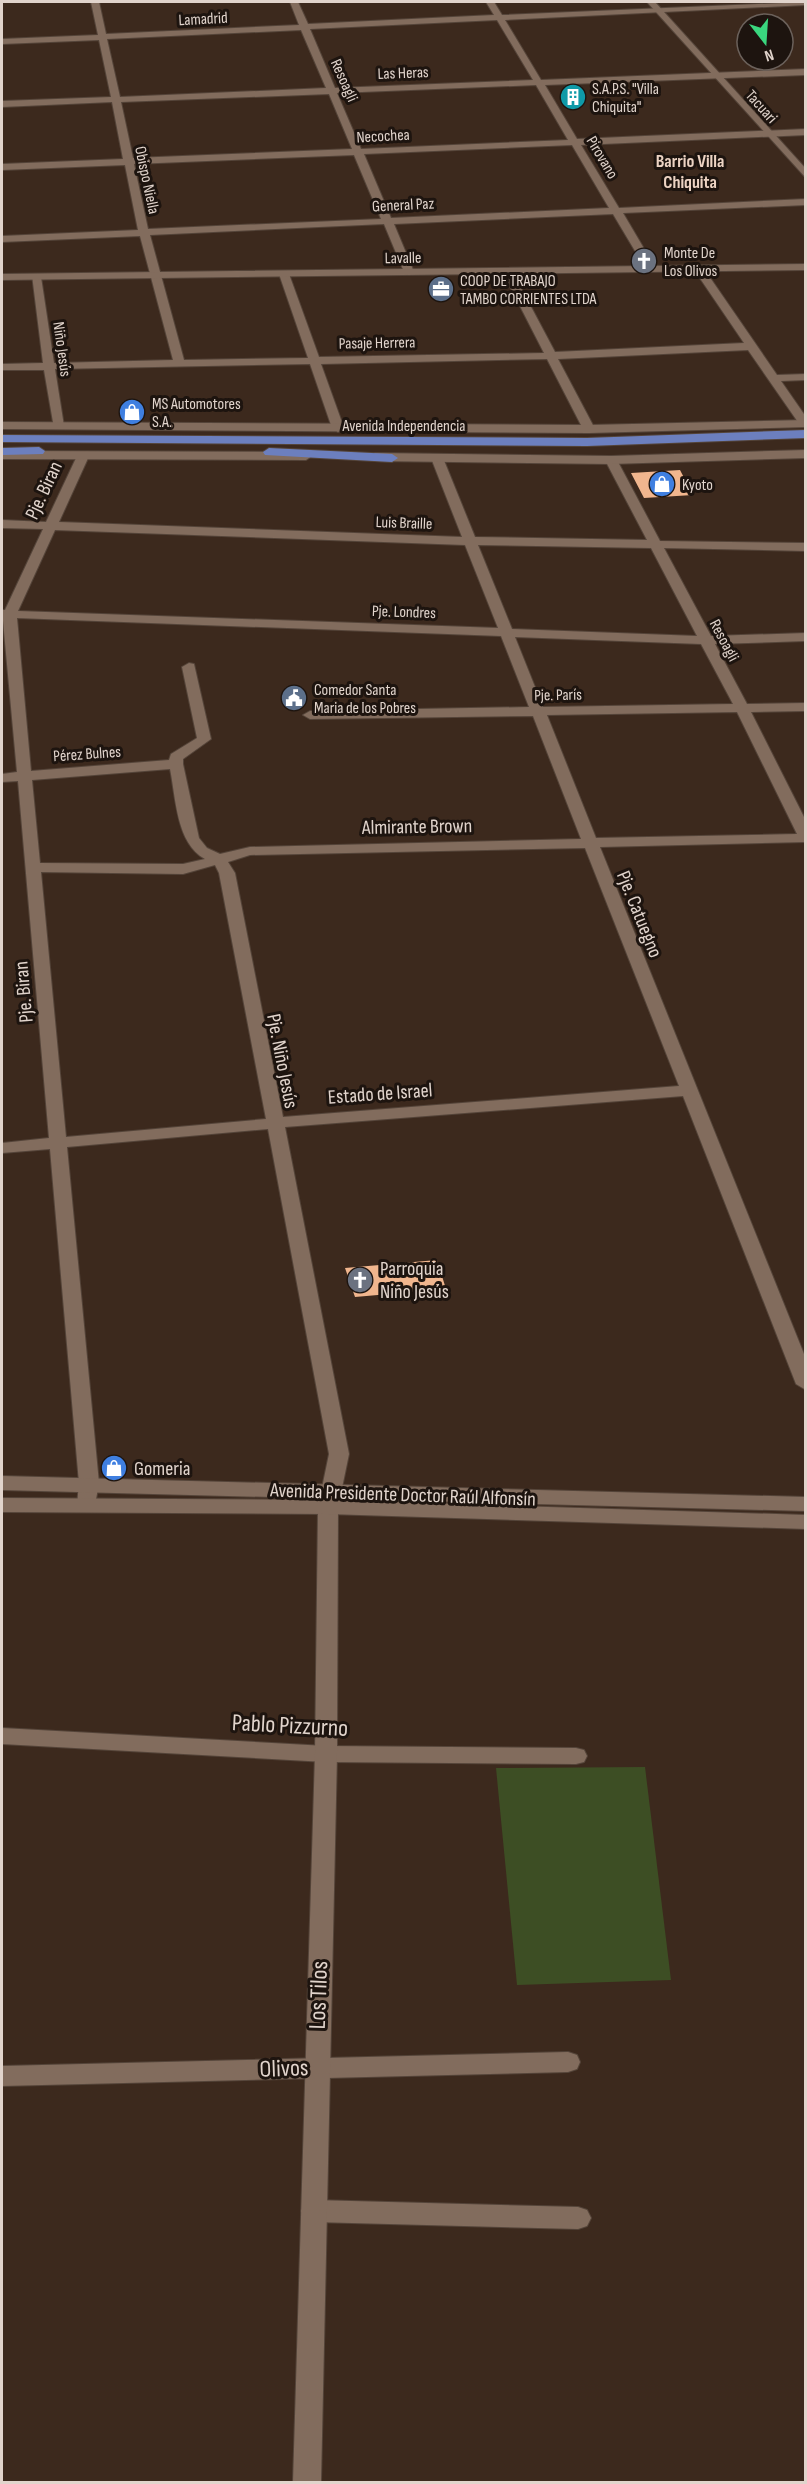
<svg xmlns="http://www.w3.org/2000/svg" width="807" height="2484" font-family="'Sofia Sans Condensed',sans-serif">
  <rect width="100%" height="100%" fill="#3c291d"/>
  <!-- green -->
  <path fill="#3d4e24" d="M645 1767 671 1980 517 1985 496 1768Z"/>
  <!-- building -->
  <path fill="#f1b68e" d="M680 470 693 495 644 498 631 473Z
    M437 1260 446 1289 355 1297 345 1268Z"/>
  <g fill="none" stroke-linecap="round" stroke-linejoin="round">
    <!-- minor casing -->
    <g stroke="#544439" stroke-width="2">
      <path id="minor" d="M91 2H99L106 34 299 25 290 2H298L308 24 494 15 486 2H494L502 15 806 2V5L505 20 541 80 806 69V75L545 85 577 139 806 129V135L581 145 619 208 806 199V205L623 213 656 269 655 271H647L613 214 394 224 414 272 409 275 404 272 384 224 150 235 184 360 308 358 279 274 284 271 289 274 319 357 544 353 502 271 507 268 512 271 555 352 744 343 693 268 702 266 777 375 806 374V380L781 381 806 417V426L800 425 748 350 558 359 595 429 589 433 583 429 547 359 321 364 344 428 338 432 332 428 310 364 55 369 64 426 54 428 44 370H2V364L43 363 32 275 41 277 54 363 173 360 140 236 2 242V236L138 230 125 165 2 170V164L123 159 112 102 2 107V101L111 97 99 40 2 44V39L98 35ZM497 20 533 80 335 88 310 29ZM301 30 326 88 120 97 107 39ZM536 85 568 140 361 149 337 93ZM329 94 352 149 133 158 121 102ZM572 145 609 208 391 218 364 154ZM354 155 381 219 148 229 134 164Z
        M83 452 89 456 59 522 462 537 431 458 437 454 443 458 475 537 647 540 605 460 611 456 617 460 660 541 806 543V551L664 548 711 636 806 633V641L715 644 747 704 806 703V711L751 712 806 821V842L600 847 806 1359V1390L796 1384 683 1096 285 1127 349 1454 338 1507 335 1512H321L318 1507 329 1454 268 1129 67 1147 99 1483 94 1510H80L77 1505 79 1483 50 1149 2 1153V1143L49 1138 18 781 2 782V774L17 772 2 610H5L43 529 2 528V520L46 522 77 456ZM55 530 465 545 498 628 18 611ZM478 545 651 548 697 636 512 629ZM17 618 501 636 529 707 310 711 303 715 310 719 533 716 581 839 250 847 220 854 207 848 199 838 183 764V759L211 739 194 664 189 663 182 667 197 738 171 754 169 760 31 771ZM515 637 701 644 733 704 543 707ZM737 712 797 834 596 838 547 715ZM170 769C176 798 176 843 205 859L183 864 40 863 32 780ZM585 848 679 1086 283 1117 235 873 228 862 250 855ZM215 865 219 873 266 1119 66 1137 41 872 183 874Z
        M2 1728 326 1746 576 1748 584 1750 587 1756 584 1762 576 1764 326 1762 2 1744Z
        M568 2052 577 2055 580 2062 577 2069 568 2072 2 2086V2066Z
        M314 2200 578 2207 587 2210 591 2218 587 2226 578 2229 314 2222 305 2219 301 2211 305 2203Z"/>
    </g>
    <!-- tertiary casing -->
    <g stroke="#544439" stroke-width="2">
      <path id="tertiary" d="M647 2H655L806 169V178Z
        M806 264V270L2 280V274Z
        M328 1500 335 1502 338 1507 337 1754 321 2482H293L315 1754 318 1507 321 1502Z"/>
    </g>
    <!-- secondary casing -->
    <g stroke="#544439" stroke-width="2">
      <path id="secondary" d="M806 420V427L589 433 2 429V422L589 425Z
        M806 450V458L611 464 375 461 369 457 375 453 611 456Z
        M2 451 306 452 312 456 306 460 2 459Z
        M2 1476 806 1497V1511L2 1490Z
        M2 1498 328 1500 806 1515V1529L328 1514 2 1512Z"/>
    </g>
    <!-- trunk casing -->
    <g stroke="#544439" stroke-width="2">
      <path id="trunk" d="M806 430V438L587 446 2 442V435L587 438Z
        M39 447 45 451 43 454 2 455V448Z
        M269 448 392 454 398 458 392 462 265 455 263 452Z"/>
    </g>
    <!-- minor -->
    <use href="#minor" fill="#826c5d" fill-rule="evenodd"/>
    <!-- tertiary -->
    <use href="#tertiary" fill="#826c5d" fill-rule="evenodd"/>
    <!-- secondary -->
    <use href="#secondary" fill="#826c5d" fill-rule="evenodd"/>
    <!-- trunk -->
    <use href="#trunk" fill="#6c7fbe" fill-rule="evenodd"/>
  </g>
  <!-- icons -->
  <defs>
    <g id="building-disc" transform="scale(1.35)"><circle r="9.5" fill="#0f9aa8" stroke="#1d140f"/><path d="M-4-6H4V6H1V3H-1V6H-4ZM-2.5-4.3h1.7v1.8h-1.7ZM.8-4.3h1.7v1.8H.8ZM-2.5-1h1.7V.8h-1.7ZM.8-1h1.7V.8H.8Z" fill="#fff"/></g>
    <g id="church-disc" transform="scale(1.35)"><circle r="9.5" fill="#6b7280" stroke="#1d140f"/><path d="M-1.2-6h2.4v3.5h3.3v2.4h-3.3V6h-2.4V-.1h-3.3v-2.4h3.3Z" fill="#fff"/></g>
    <g id="office-disc" transform="scale(1.35)"><circle r="9.5" fill="#5c6f8a" stroke="#1d140f"/><path d="M-6-3h4V-5.5h4V-3h4V5H-6ZM-1-4.5V-3h2v-1.5ZM-6 0V1H6V0Z" fill="#fff"/></g>
    <g id="shop-disc" transform="scale(1.35)"><circle r="9.5" fill="#3f7fe0" stroke="#1d140f"/><path d="M-5-2.5h2.3a2.7 3.5 0 0 1 5.4 0H5L5.5 6h-11ZM-1.5-2.5h3a1.5 2.3 0 0 0-3 0Z" fill="#fff"/></g>
    <g id="civic-disc" transform="scale(1.35)"><circle r="9.5" fill="#5c6f8a" stroke="#1d140f"/><path d="M-.6-6.5H3V-4.5H.6V-3L4-1V1h2V6H-6V1h2V-1L-.6-3ZM-1.2 2.5V6h2.4V2.5Z" fill="#fff"/></g>
  </defs>
  <g fill-rule="evenodd">
    <use href="#building-disc" x="573" y="97"/>
    <use href="#church-disc" x="644" y="261"/>
    <use href="#office-disc" x="441" y="289"/>
    <use href="#shop-disc" x="132" y="412"/>
    <use href="#shop-disc" x="662" y="484"/>
    <use href="#civic-disc" x="294" y="698"/>
    <use href="#church-disc" x="360" y="1280"/>
    <use href="#shop-disc" x="114" y="1468"/>
  </g>
  <g text-anchor="middle" stroke-width="6" stroke-linejoin="round" paint-order="stroke">
    <!-- far-street labels -->
    <g font-size="16" fill="#e1d4cc" stroke="#1d140f">
      <text transform="translate(203 18) rotate(-3)" y="6">Lamadrid</text>
      <text transform="translate(403 72) rotate(-2)" y="6">Las Heras</text>
      <text transform="translate(345 80) rotate(66)" y="6">Resoagli</text>
      <text transform="translate(762 106) rotate(48)" y="6">Tacuari</text>
      <text transform="translate(383 135) rotate(-3)" y="6">Necochea</text>
      <text transform="translate(603 157) rotate(59)" y="6">Pirovano</text>
      <text transform="translate(148 180) rotate(78)" y="6">Obispo Niella</text>
      <text transform="translate(403 204) rotate(-3)" y="6">General Paz</text>
      <text transform="translate(403 257) rotate(-1)" y="6">Lavalle</text>
      <text transform="translate(377 342) rotate(-1)" y="6">Pasaje Herrera</text>
      <text transform="translate(63 349) rotate(82)" y="6">Niño Jesús</text>
      <text x="404" y="431">Avenida Independencia</text>
      <text transform="translate(404 522) rotate(2)" y="6">Luis Braille</text>
      <text transform="translate(404 611) rotate(2)" y="6">Pje. Londres</text>
      <text transform="translate(725 640) rotate(62)" y="6">Resoagli</text>
      <text transform="translate(558 694) rotate(-1)" y="6">Pje. París</text>
      <text transform="translate(87 753) rotate(-4)" y="6">Pérez Bulnes</text>
    </g>
    <!-- far-poi labels -->
    <g font-size="16" fill="#e1d4cc" stroke="#1d140f" text-anchor="start">
      <text x="592" y="94">S.A.P.S. "Villa<tspan x="592" dy="18">Chiquita"</tspan></text>
      <text x="664" y="258">Monte De<tspan x="664" dy="18">Los Olivos</tspan></text>
      <text x="460" y="286">COOP DE TRABAJO<tspan x="460" dy="18">TAMBO CORRIENTES LTDA</tspan></text>
      <text x="152" y="409">MS Automotores<tspan x="152" dy="18">S.A.</tspan></text>
      <text x="682" y="490">Kyoto</text>
      <text x="314" y="695">Comedor Santa<tspan x="314" dy="18">Maria de los Pobres</tspan></text>
    </g>
    <!-- far-neighbourhood labels -->
    <g font-size="18" font-weight="bold" fill="#ecd3c3" stroke="#1d140f">
      <text x="690" y="167">Barrio Villa<tspan x="690" dy="21">Chiquita</tspan></text>
    </g>
    <!-- street labels -->
    <g font-size="20" fill="#e1d4cc" stroke="#1d140f">
      <text transform="translate(43 490) rotate(-65)" y="7">Pje. Biran</text>
      <text transform="translate(417 826) rotate(-1)" y="7">Almirante Brown</text>
      <text transform="translate(640 914) rotate(68)" y="7">Pje. Catuegno</text>
      <text transform="translate(23 992) rotate(-95)" y="7">Pje. Biran</text>
      <text transform="translate(283 1061) rotate(79)" y="7">Pje. Niño Jesús</text>
      <text transform="translate(380 1093) rotate(-4)" y="7">Estado de Israel</text>
      <text transform="translate(403 1494) rotate(2)" y="7">Avenida Presidente Doctor Raúl Alfonsín</text>
    </g>
    <!-- poi labels -->
    <g font-size="20" fill="#e1d4cc" stroke="#1d140f" text-anchor="start">
      <text x="380" y="1275">Parroquia<tspan x="380" dy="23">Niño Jesús</tspan></text>
      <text x="134" y="1475">Gomeria</text>
    </g>
    <!-- near-street labels -->
    <g font-size="24" fill="#e1d4cc" stroke="#1d140f">
      <text transform="translate(290 1725) rotate(3)" y="8">Pablo Pizzurno</text>
      <text transform="translate(318 1995) rotate(-88)" y="8">Los Tilos</text>
      <text transform="translate(284 2068) rotate(-2)" y="8">Olivos</text>
    </g>
  </g>
  <!-- border -->
  <rect width="807" height="2484" fill="none" stroke="#e1d4cc" stroke-width="6"/>
  <!-- north arrow -->
  <g transform="translate(765 42) rotate(163)"><circle r="28" fill="#1d140f" stroke="#6b615b" stroke-width="1.5"/>
  <path d="M0-4.5L10 22L0 15L-10 22Z" fill="#3ad77f"/>
  <text y="-9" font-size="16" font-weight="bold" text-anchor="middle" fill="#e1d4cc">N</text>
  </g>
</svg>
